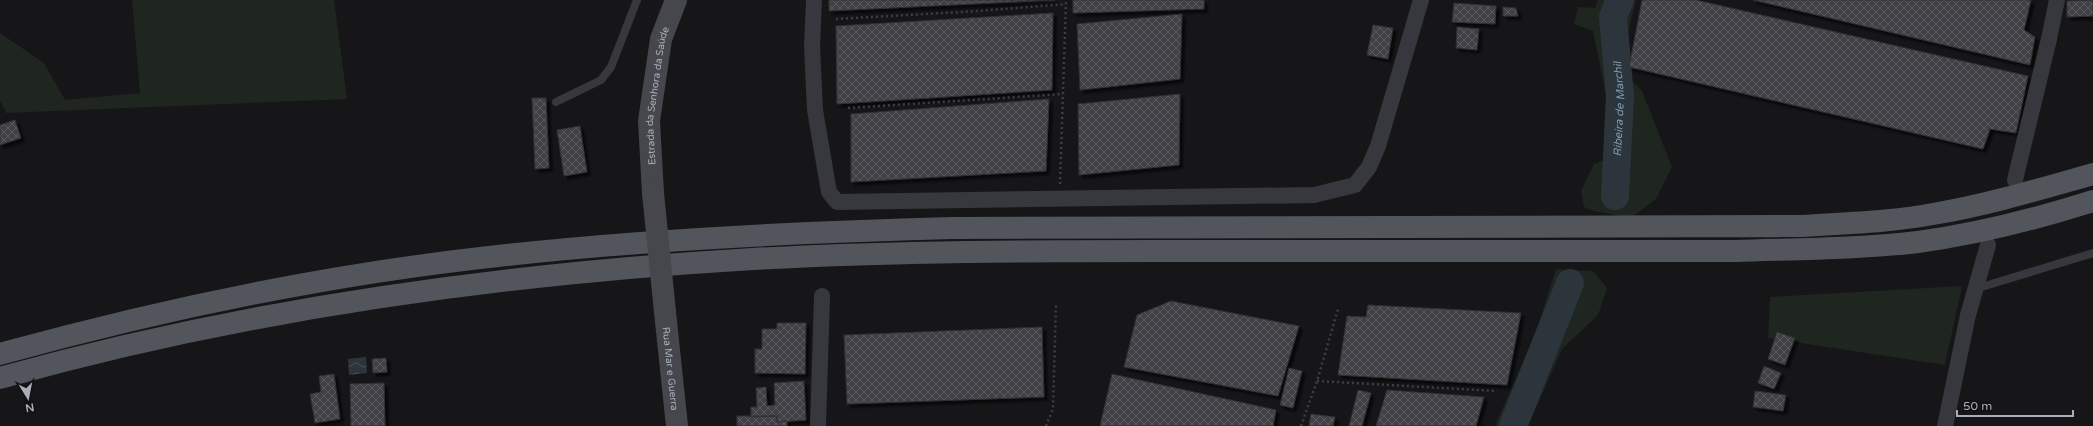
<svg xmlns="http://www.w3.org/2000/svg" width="2093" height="426" font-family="'Varela Round',sans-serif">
  <defs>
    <pattern id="water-waves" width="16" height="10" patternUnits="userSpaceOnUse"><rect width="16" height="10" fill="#2c353c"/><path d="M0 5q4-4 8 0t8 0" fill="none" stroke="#485056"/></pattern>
    <pattern id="building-cross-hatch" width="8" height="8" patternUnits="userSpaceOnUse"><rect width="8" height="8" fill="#404145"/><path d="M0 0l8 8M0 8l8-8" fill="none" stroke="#595a5e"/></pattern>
    <filter id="shadow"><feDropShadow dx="3.5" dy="3.5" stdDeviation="1" flood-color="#0009"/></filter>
  </defs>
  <rect width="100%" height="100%" fill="#161618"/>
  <!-- grass -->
  <path fill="#1e261f" d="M132 0H334L347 99 6 113 0 100V33L44 63 65 100 140 93Z
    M1598 0H1636L1625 44 1624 73 1642 91 1672 167 1656 199 1631 218 1594 211 1584 207 1581 191 1594 164 1608 159 1611 120 1593 31 1574 24 1578 7 1595 8Z
    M1556 269 1593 271 1607 288 1598 315 1562 349 1528 426H1495L1537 329Z
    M1962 286 1945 365 1768 338 1770 297Z"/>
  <!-- water -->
  <path fill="url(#water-waves)" d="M366 357 367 373 349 375 348 359Z"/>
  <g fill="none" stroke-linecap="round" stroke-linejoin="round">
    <!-- river -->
    <g stroke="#2c353c" stroke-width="28">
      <path id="s1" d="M1615 196 1620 96 1613 17 1620 0"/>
      <path d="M1513 426 1570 283"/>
    </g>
  </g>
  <!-- building -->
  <path fill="url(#building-cross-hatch)" stroke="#303034" filter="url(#shadow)" d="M829 0H1055L829 11Z
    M1073 0H1204V9L1073 13Z
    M1642 0H1696L2028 76 2016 133 1990 129 1983 149 1629 67Z
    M1753 0H2031L2024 30 2035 37 2030 65Z
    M2093 0V16L2067 17V1Z
    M1454 3 1496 6 1495 24 1452 22Z
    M1503 7 1516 8 1518 16H1503Z
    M1053 13 1052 90 837 104 836 26Z
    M1182 14 1180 79 1080 90 1077 24Z
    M1373 25 1393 28 1388 59 1367 55Z
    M1457 27 1479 29 1477 50 1456 48Z
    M1180 94 1179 165 1079 175 1078 104Z
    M532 98H546L549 168 535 169Z
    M1049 99 1046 171 851 182V114Z
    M15 120 21 138 0 145V125Z
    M580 126 587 172 564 176 557 130Z
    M1171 301 1299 326 1278 396 1124 367 1137 315Z
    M1368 305 1521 313 1507 385 1338 375 1347 316 1366 317Z
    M777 323H806L805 374 755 373V349H762V329H777Z
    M1042 327 1044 397 847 404 844 335Z
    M1777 332 1795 338 1785 365 1768 359Z
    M386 358 387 372 373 373 372 359Z
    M1764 366 1781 373 1774 389 1758 383Z
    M1289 368 1302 371 1293 408 1280 405Z
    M334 374 340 419 315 423 310 394 321 392 319 376Z
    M1112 374 1276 410 1273 426H1100Z
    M804 381 806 420 777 422V416L751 417V407H757L756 388 766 387 767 406 775 405 774 383Z
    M384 383 385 426H351L350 384Z
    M1358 390 1371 393 1362 426H1349Z
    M1387 390 1484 397 1476 426H1376Z
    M1755 391 1786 395 1783 411 1753 407Z
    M1311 414 1335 417 1333 426H1309Z
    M737 416H777V422L787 421V426H737Z"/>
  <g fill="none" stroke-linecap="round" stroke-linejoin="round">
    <!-- path -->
    <path stroke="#3d3f44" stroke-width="2.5" stroke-dasharray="2 3" stroke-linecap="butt" d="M836 19 978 11 1066 4
      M848 108 1063 94
      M1060 184 1066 0
      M1317 381 1497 391
      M1046 426 1053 409 1056 304
      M1301 426 1317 381 1338 309"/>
    <!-- lane -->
    <path stroke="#37383d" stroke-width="8" d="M556 102 601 80 611 67 637 0
      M1975 289 2093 253"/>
    <!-- street -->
    <path stroke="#37383d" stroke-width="16" d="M814 0 812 46 815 110 829 192 837 202 1314 195 1355 185 1369 167 1378 146 1421 0
      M2015 180 2049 39 2057 0
      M818 426 822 296
      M1945 426 1968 315 1988 245"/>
    <!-- secondary -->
    <g stroke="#45474d" stroke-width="22">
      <path id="s2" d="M653 193 649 121 661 39 676 0"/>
      <path id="s3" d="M665 312 677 426"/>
    </g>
    <!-- primary -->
    <path stroke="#53555c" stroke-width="22" d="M0 354C163 309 330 274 498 256 649 239 801 232 952 228L1802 226C1846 223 1890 222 1933 214 1987 205 2040 189 2093 174
      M0 378C245 309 499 274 753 259 910 250 1069 251 1227 251 1396 251 1566 251 1736 251 1797 249 1858 249 1918 242 1978 234 2036 219 2093 201"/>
    <!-- secondary-bridge -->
    <path stroke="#45474d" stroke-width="22" d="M653 193 665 312"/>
  </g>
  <g text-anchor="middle" stroke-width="4" stroke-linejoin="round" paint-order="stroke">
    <!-- street labels -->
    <g font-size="10" fill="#a8adb8" stroke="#111113">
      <text dy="4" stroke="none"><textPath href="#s2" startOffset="98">Estrada da Senhora da Saúde</textPath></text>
      <text dy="4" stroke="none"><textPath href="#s3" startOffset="57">Rua Mar e Guerra</textPath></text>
    </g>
    <!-- water labels -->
    <g font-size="11" font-style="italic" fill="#7f9bb3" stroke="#111113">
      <text dy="4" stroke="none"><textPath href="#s1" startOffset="87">Ribeira de Marchil</textPath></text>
    </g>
  </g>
  <!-- north arrow -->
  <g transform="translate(28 398) rotate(170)" stroke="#111113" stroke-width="3" paint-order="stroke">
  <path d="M0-3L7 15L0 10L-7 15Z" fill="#a8adb8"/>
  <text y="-6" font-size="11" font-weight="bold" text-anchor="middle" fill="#a8adb8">N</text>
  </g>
  <!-- scale -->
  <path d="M1957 410v6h116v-6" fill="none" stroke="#a8adb8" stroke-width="2"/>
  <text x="1963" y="410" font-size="12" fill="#a8adb8" stroke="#111113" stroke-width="3" paint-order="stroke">50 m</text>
</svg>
